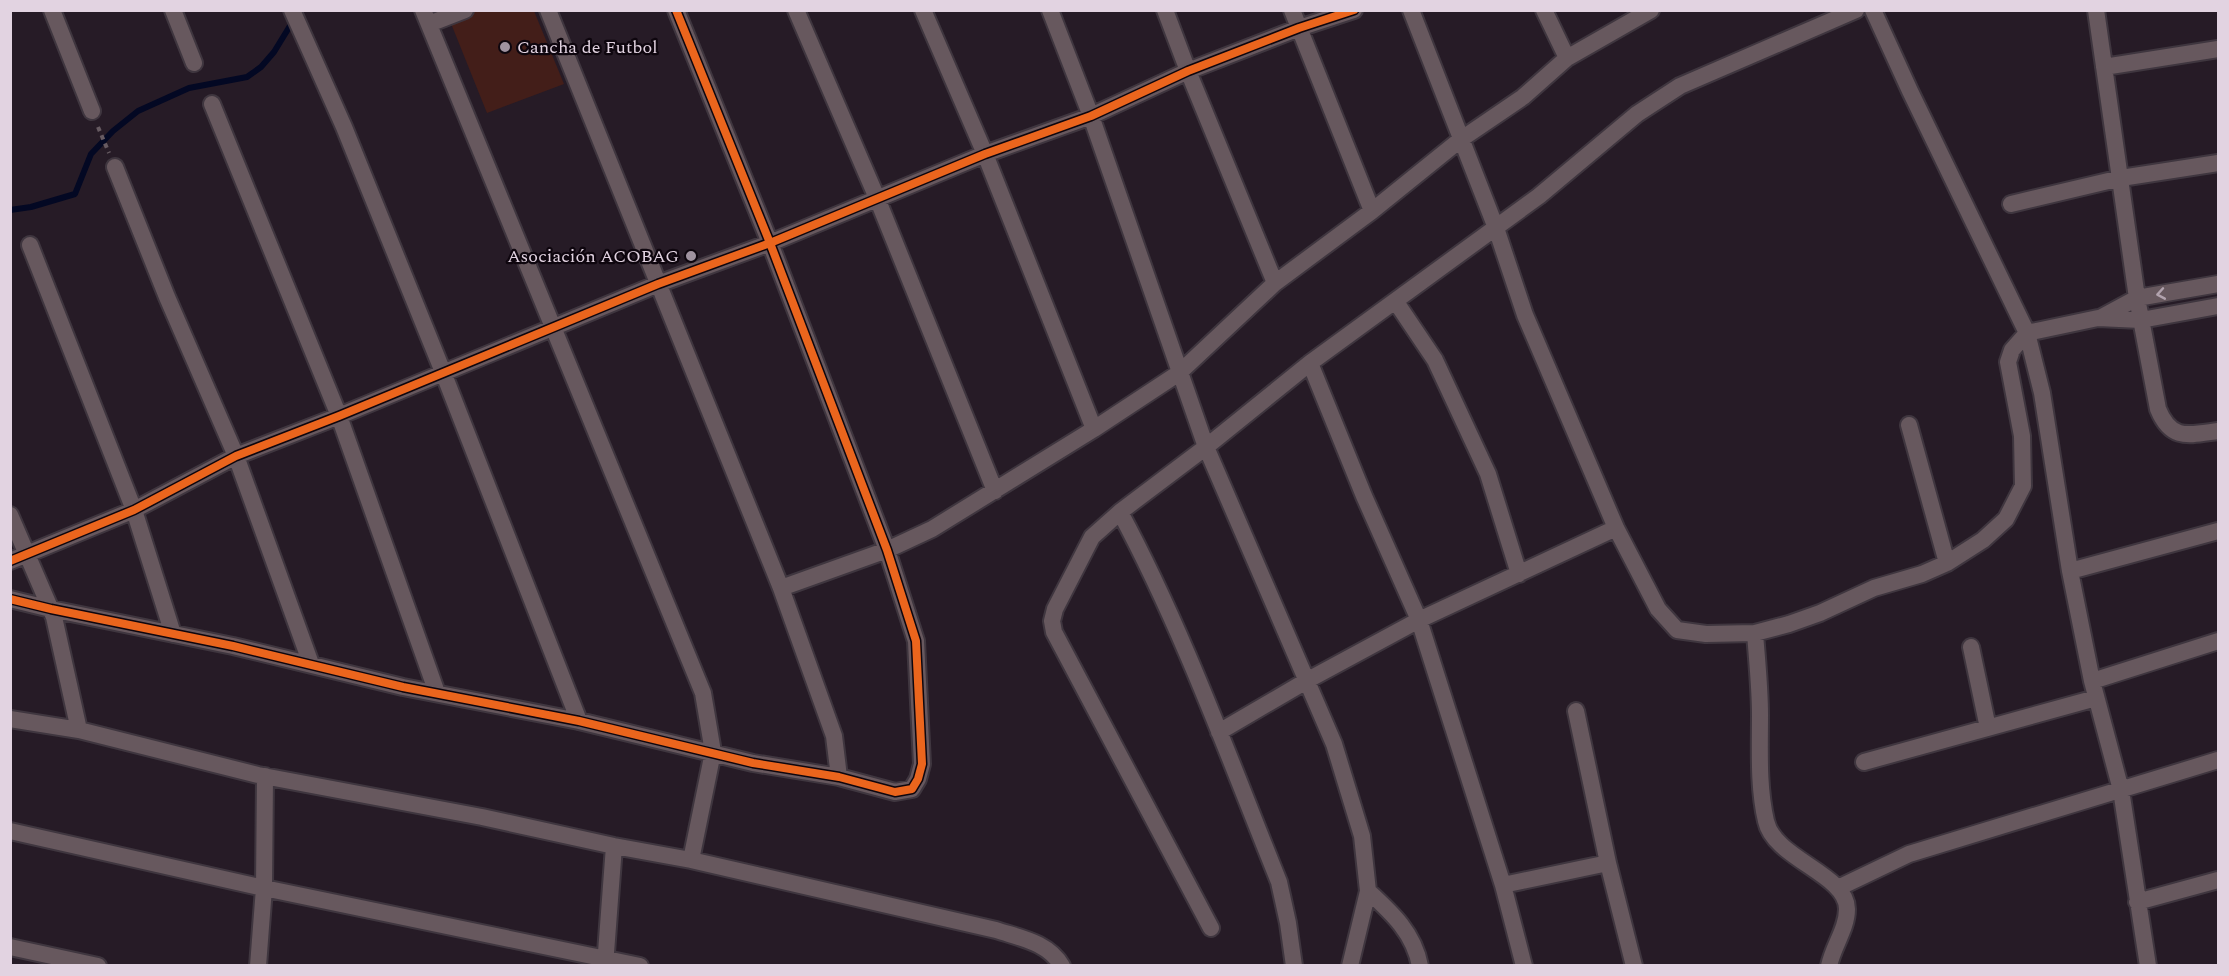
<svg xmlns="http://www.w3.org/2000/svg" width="2229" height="976" font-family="Spectral,serif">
  <rect width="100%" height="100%" fill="#261b26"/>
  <!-- green -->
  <path fill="#431e19" d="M446 11H534L564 84 487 113Z"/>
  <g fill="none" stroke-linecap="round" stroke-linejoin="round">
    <!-- stream -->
    <path stroke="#030823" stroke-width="6" d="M10 210 31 207 75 194 91 154 113 131 138 111 189 88 247 77 261 67 274 52 293 21"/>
    <!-- street casing -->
    <g stroke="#3f363f" stroke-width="20">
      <path id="street" d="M52 10 92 111
        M173 10 194 63
        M292 10 344 127 443 372 579 721
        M423 10 703 693 713 752 691 860
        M548 10 781 588 834 736 839 777
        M796 10 877 198 995 491
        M923 10 985 154 1094 429
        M1050 10 1091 116 1206 447 1334 744 1362 836 1368 891 1350 966
        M1165 10 1188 71 1275 283
        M1292 10 1372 211
        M1411 10 1496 228 1525 315 1616 528 1658 609 1677 630 1706 634 1755 633 1789 624 1820 613 1874 588 1922 574 1947 563 1983 540 2006 519 2023 486 2022 436 2008 362 2012 350 2027 333 2098 318 2141 320 2218 306
        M1544 10 1567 58
        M1873 10 1910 91 2027 333 2042 393 2070 571 2092 681 2121 790 2148 966
        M2096 10 2137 298 2158 409C2171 441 2188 435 2218 431
        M429 24 465 10
        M2104 67 2218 49
        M212 104 339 416 437 693
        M115 167 167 297 236 456 311 664
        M2011 204 2121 178 2218 163
        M30 245 134 510 173 634
        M1396 302 1435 360 1488 474 1519 574
        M2100 318 2137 298 2218 284
        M1310 363 1364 496 1419 620 1503 885 1524 966
        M1909 425 1947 563
        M1120 512C1183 630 1229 758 1279 882L1288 923 1294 966
        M10 515 54 617 79 730
        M10 561 134 510 236 456 339 416 658 284 770 243 985 154 1091 116 1188 71 1299 28 1354 10
        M2070 571 2218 531
        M781 588 887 550 932 529 1094 429 1179 373 1275 283 1372 211 1460 140 1523 97 1567 58 1651 10
        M10 599 51 609 233 646 403 687 579 721 753 763 839 777 895 792 912 789 918 779 922 764 916 641 887 550 770 243 676 10
        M1755 633C1757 660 1760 688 1760 715 1760 750 1758 787 1766 821 1774 859 1847 874 1847 909 1847 929 1833 946 1829 966
        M1971 647 1988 728
        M2092 681 2218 641
        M1576 711 1608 863 1634 966
        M10 719 79 730 258 775 482 817 614 846 691 860 996 930C1020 938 1048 942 1062 966
        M1219 732 1308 680 1419 620 1616 528
        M1864 762 2096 698
        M10 831 264 888 640 966
        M1503 885 1608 863
        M1838 888 1909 854 2218 760
        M1368 891C1392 913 1414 933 1420 966
        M2137 902 2218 880
        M1211 928 1054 632 1052 621 1055 609 1092 537 1120 512 1206 447 1310 363 1539 196 1637 114 1680 86 1856 10
        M10 947 98 966
        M258 966 264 888 265 776
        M605 966 614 846"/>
    </g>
    <!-- path -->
    <path stroke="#675b62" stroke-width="4" stroke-dasharray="4.5 4.5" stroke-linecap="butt" d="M98 127 109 153"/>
    <!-- street -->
    <use href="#street" stroke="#67585e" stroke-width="16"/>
    <!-- cycleway casing -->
    <g stroke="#0e060e" stroke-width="11">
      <path id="cycleway" d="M10 561 134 510 236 456 339 416 658 284 770 243 985 154 1091 116 1188 71 1299 28 1354 10
        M10 599 51 609 233 646 403 687 579 721 753 763 839 777 895 792 912 789 918 779 922 764 916 641 887 550 770 243 676 10"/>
    </g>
    <!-- cycleway -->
    <use href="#cycleway" stroke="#eb651d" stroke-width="8"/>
  </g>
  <!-- one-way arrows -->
  <defs><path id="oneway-chevron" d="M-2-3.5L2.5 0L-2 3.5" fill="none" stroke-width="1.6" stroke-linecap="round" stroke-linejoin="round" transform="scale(1.5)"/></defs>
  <use stroke="#b1a2ad" href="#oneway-chevron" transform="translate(2161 294) rotate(170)"/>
  <!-- markers -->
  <g fill="#a093a0" stroke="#0e060e" stroke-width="2">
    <circle cx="505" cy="47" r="6"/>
    <circle cx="691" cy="256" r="6"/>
  </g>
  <g text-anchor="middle" stroke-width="4.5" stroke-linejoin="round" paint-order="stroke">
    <!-- poi labels -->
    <g font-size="18" fill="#e2d3e1" stroke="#0e060e" text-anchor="start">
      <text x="517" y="53">Cancha de Futbol</text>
      <text x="679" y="262" text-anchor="end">Asociación ACOBAG</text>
    </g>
  </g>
  <!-- border -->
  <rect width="2229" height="976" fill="none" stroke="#e2d3e1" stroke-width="24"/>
</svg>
